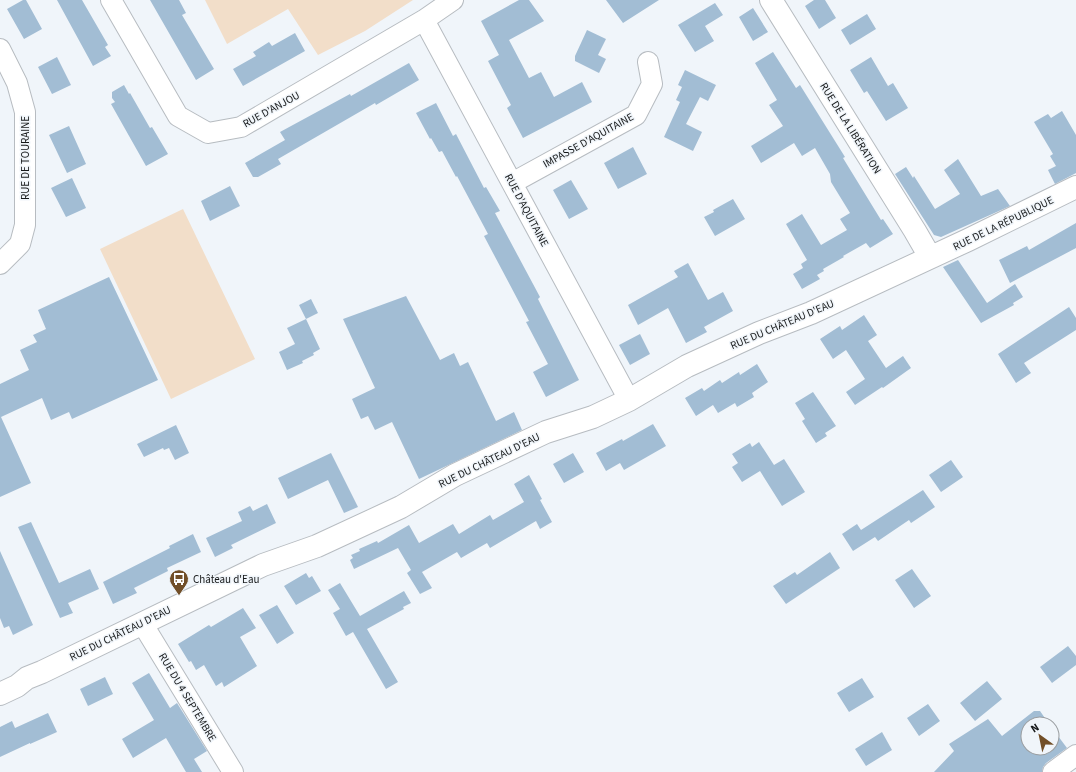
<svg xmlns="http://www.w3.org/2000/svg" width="1076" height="772" font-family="'Source Sans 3',sans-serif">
  <rect width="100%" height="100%" fill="#f0f5fa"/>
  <!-- green -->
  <path fill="#f2dec9" d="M205 0H413L365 31 318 55 288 9 227 44Z
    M183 209 255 359 171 399 100 249Z"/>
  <!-- building -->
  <path fill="#a2bdd4" d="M23 0H26L42 29 24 39 7 9Z
    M57 0H82L108 45 105 47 111 56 93 66Z
    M150 0H179L186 13 182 15 214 69 196 80Z
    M519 0H529L544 21 509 40 529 78 541 72 554 97 582 82 592 102 523 138 507 108 511 105 488 61 499 55 481 21Z
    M606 0H659L623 23Z
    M814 0H825L836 18 819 29 805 6Z
    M715 3 723 15 705 26 714 41 695 52 678 25Z
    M753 8 768 32 753 41 739 17Z
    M867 14 876 29 850 45 841 30Z
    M587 30 606 39 598 55 606 59 599 73 575 61V56Z
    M295 33 305 51 243 86 233 69 256 56 253 52 269 42 272 46Z
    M773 52 796 88 800 85 845 157 843 158 881 220 883 219 893 234 870 248 866 243 843 256 844 257 823 269 824 271 817 275 820 279 802 289 793 274 803 268 801 264 807 260 786 224 802 214 821 245 847 230 840 219 850 213 831 182 830 174 815 148 802 156 794 143 761 163 751 146 783 126 769 105 777 100 755 63Z
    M57 57 71 85 52 94 38 67Z
    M871 57 888 86 893 83 908 108 886 121 867 91 864 93 850 70Z
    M409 63 419 80 376 105 375 103 278 159 281 164 258 177H253L245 163 285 140 280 132 350 94 351 96Z
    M685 70 716 85 708 101 700 97 686 124 702 132 693 151 664 137 680 102 676 100 682 87 678 85Z
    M124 85 129 94 130 93 150 128 152 127 168 154 146 166 111 104 115 102 112 98V92Z
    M436 103 453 136 456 134 484 188 486 187 500 211 495 213 540 297 538 299 579 380 546 397 533 372 548 364 526 322 529 321 484 236 488 234 457 176 456 177 442 151 439 152 431 138 430 139 416 113Z
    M1062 111 1076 135V173L1055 184 1048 170 1056 166 1050 156 1053 154 1034 122 1048 114 1051 118Z
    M69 126 86 164 67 173 49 135Z
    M633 147 647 174 618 189 604 163Z
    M958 159 981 196 998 189 1010 206 941 237 934 235 895 174 906 167 913 178 914 176 935 209 960 194 944 170Z
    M72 178 86 208 66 217 51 188Z
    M571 180 588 209 569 219 553 190Z
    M230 186 240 206 210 221 201 201Z
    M733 199 745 219 715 236 704 217 714 212 713 210Z
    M1076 223V248L1010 283 999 260 1027 246 1029 250Z
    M958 260 987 303 1015 284 1023 297 1013 303 1014 305 981 323 943 267Z
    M688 263 708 300 723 292 733 311 704 327 707 332 686 343 668 308 638 325 628 305 678 277 674 271Z
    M109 277 158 380 72 419 69 412 51 420 42 398 1 417 31 483 0 497V384L29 370 20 350 37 342 33 335 46 329 38 310Z
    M406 296 440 360 454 353 460 366 468 362 496 421 514 412 522 430 419 479 392 422 375 430 368 416 361 419 352 399 375 388 343 319Z
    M311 299 318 313 306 319 299 305Z
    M1069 307 1076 318V330L1024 363 1031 373 1016 383 998 354Z
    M864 315 877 335 868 341 886 368 903 356 911 368 883 388 882 387 855 405 846 392 865 379 846 350 833 359 820 339 840 326 842 330Z
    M306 319 320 349 313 353 314 355 302 361 303 363 287 370 279 352 295 344 287 328Z
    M640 334 650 354 630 365 619 345Z
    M757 364 768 382 752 393 754 397 737 407 735 403 718 413 713 405 696 416 685 398 702 388 704 391 720 380 722 383 739 372 740 375Z
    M813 392 836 426 825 433 827 436 816 443 802 421 805 419 795 403Z
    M653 424 666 446 624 470 620 463 606 471 596 453 622 439 623 441Z
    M176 425 189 453 175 460 169 448 164 450 163 448 144 457 137 444Z
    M759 442 774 465 784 459 805 492 782 506 760 471 742 482 732 467 738 463 732 454 750 443 752 447Z
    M331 453 358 507 344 513 328 480 288 499 278 478Z
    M573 453 584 472 564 483 553 464Z
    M951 460 963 477 941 492 929 475Z
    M529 475 542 499 540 500 552 522 540 529 536 521 490 548 487 543 461 558 457 552 422 572 432 588 420 594 407 573 411 570 398 548 354 569 350 560 353 558 351 555 360 551 359 549 377 541 378 543 409 525 419 543 453 524 459 534 490 515 493 520 524 502 514 484Z
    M923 490 935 507 911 523 909 520 878 541 875 537 853 551 842 534 857 524 861 530Z
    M267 504 276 523 231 545 233 548 215 557 206 538 242 521 238 512 250 506 253 511Z
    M31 522 59 583 90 569 99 589 68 603 73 613 60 618 18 527Z
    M193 534 201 552 167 568 168 571 134 588 137 593 113 604 103 582 170 548 169 546Z
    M0 551 33 625 13 635 9 626 4 628 0 618Z
    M830 552 840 568 786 604 773 586 795 572 797 575Z
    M912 569 931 596 914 608 895 580Z
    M306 573 309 578 312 576 321 591 296 605 284 586Z
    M340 583 360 616 404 591 411 603 403 607 404 609 367 629 398 682 386 689 353 632 346 636 333 613 340 609 328 590Z
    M277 605 294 633 277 644 259 615Z
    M243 608 256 628 240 637 257 666 224 687 222 682 216 686 204 665 196 670 191 661 189 662 178 644 209 625 211 627Z
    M1068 646 1076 656V665L1052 683 1040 667Z
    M149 673 170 708 177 703 207 751 194 759 202 772H186L166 738 133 758 122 739 154 720 132 683Z
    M105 677 113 694 88 706 80 689Z
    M862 678 874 697 849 712 837 693Z
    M987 681 1002 699 975 721 960 703Z
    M928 704 940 721 919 736 907 718Z
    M1034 711H1040L1049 724H1028V748H1052V728L1067 748 1046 763 1043 767 1042 772H934L954 751 949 744 988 719 1002 736Z
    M48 713 57 732 30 744V743L0 757V727L12 721 15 728Z
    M882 732 892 750 866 766 855 749Z"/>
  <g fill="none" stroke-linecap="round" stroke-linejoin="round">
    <!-- minor casing -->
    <g stroke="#b7bcc1" stroke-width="22">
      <path id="minor" d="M111 0 178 116 208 133 241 127 424 20 453 0
        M424 20 629 400
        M0 49 17 83 25 112V225L20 244 0 264
        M512 183 636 115 652 84 648 62
        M142 623 233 772
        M1053 772 1076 755"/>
    </g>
    <!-- tertiary casing -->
    <g stroke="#b7bcc1" stroke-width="24">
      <path id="tertiary" d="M771 0 915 231 930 257
        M0 694 17 686 27 678 42 672 263 565 317 546 401 507 455 475 546 432 593 417 629 400 687 366 759 333 811 313 968 240 1076 187"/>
    </g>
    <!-- minor -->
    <use href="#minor" stroke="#fff" stroke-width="20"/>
    <!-- tertiary -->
    <use href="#tertiary" stroke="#fff" stroke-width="22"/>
  </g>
  <!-- icons -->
  <defs>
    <g id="bus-pin" transform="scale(1)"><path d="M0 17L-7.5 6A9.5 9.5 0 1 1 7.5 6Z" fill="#714e27" stroke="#f0f5fa"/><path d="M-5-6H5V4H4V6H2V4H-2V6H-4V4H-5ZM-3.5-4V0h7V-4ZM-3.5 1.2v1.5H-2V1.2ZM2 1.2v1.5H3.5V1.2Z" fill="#fff"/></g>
  </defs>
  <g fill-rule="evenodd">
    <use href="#bus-pin" x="179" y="579"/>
  </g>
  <g text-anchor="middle" stroke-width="3" stroke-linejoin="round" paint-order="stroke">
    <!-- street labels -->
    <g font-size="11" fill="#161819" stroke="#f0f5fa">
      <text transform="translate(271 109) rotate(-29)" y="4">RUE D'ANJOU</text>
      <text transform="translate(851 128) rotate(58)" y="4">RUE DE LA LIBÉRATION</text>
      <text transform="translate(588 140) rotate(-29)" y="4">IMPASSE D'AQUITAINE</text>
      <text transform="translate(25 158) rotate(-90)" y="4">RUE DE TOURAINE</text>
      <text transform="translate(527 210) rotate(62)" y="4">RUE D'AQUITAINE</text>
      <text transform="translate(1003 223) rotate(-26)" y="4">RUE DE LA RÉPUBLIQUE</text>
      <text transform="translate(782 324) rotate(-23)" y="4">RUE DU CHÂTEAU D'EAU</text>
      <text transform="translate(489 460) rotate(-26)" y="4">RUE DU CHÂTEAU D'EAU</text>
      <text transform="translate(120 633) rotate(-26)" y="4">RUE DU CHÂTEAU D'EAU</text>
      <text transform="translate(188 697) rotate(59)" y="4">RUE DU 4 SEPTEMBRE</text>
    </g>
    <!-- poi labels -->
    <g font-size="11" fill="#161819" stroke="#f0f5fa" text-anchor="start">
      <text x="193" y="583">Château d'Eau</text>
    </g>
  </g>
  <!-- north arrow -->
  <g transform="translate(1040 736) rotate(327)"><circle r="19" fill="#f0f5fa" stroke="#999da0"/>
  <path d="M0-3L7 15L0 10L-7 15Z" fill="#714e27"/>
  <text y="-6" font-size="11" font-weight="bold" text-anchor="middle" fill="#161819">N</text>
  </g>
</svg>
